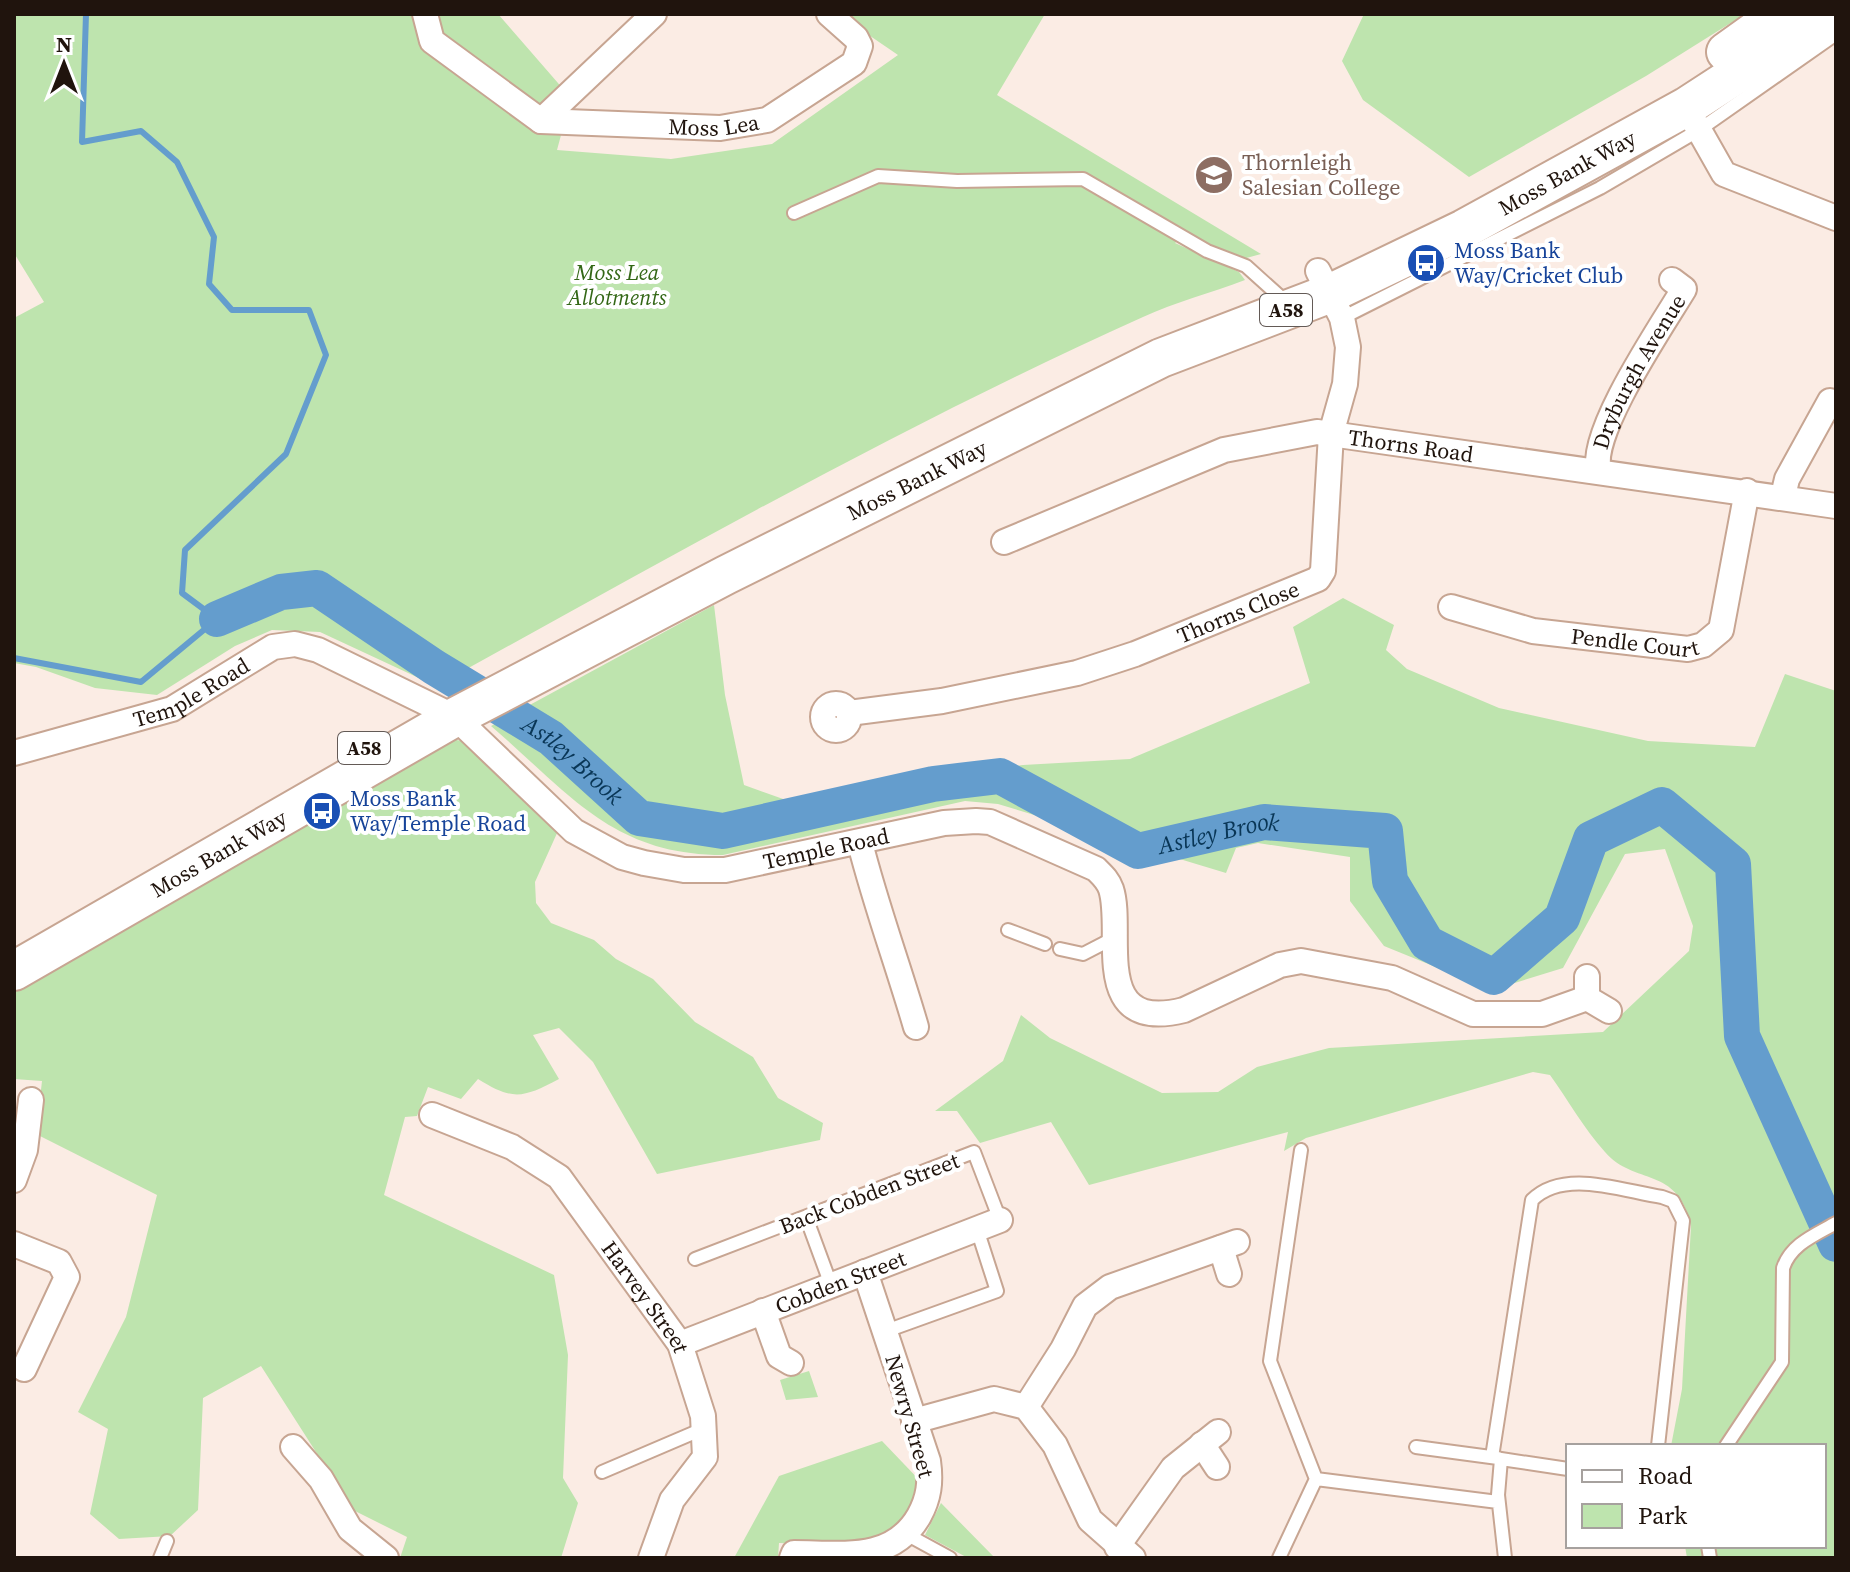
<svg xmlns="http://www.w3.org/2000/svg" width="1850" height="1572" font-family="'Source Serif 4',serif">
  <rect width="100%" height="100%" fill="#fbece4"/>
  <!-- green -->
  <path fill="#bee4ae" d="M14 14H498L571 98 557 150 671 159 772 144 898 55 838 14H1045L997 95 1261 254 1239 260 1186 234 1175 243 1239 272 1245 280C1211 293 1175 302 1143 317 900 426 668 558 436 686L320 632 272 630 235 646 157 695 95 688 36 667 14 663V318L44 302 14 253Z
    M1364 14H1745L1646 76 1469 177 1363 100 1342 61Z
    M1343 598 1394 625 1386 650 1407 669 1499 708 1648 741 1755 747 1785 674 1836 691V1558H1687L1685 1546H1824V1446H1671L1682 1389 1691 1226C1678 1165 1634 1186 1605 1152 1584 1129 1568 1100 1550 1075L1533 1072 1306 1138 1284 1151 1288 1132 1089 1185 1051 1122 980 1143 957 1111H935L1003 1061 1021 1015 1050 1038 1162 1093 1218 1092 1257 1067 1329 1048 1603 1032 1689 951 1693 926 1665 849 1625 854 1563 968 1492 990 1384 946 1350 901V857L1258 843 1236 848 1226 873 998 804 965 801 723 855C612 855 569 793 491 726L714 605 725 695 744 785 800 805 925 778 1023 765 1130 759 1310 683 1293 627Z
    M449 739 470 742 558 831 535 882 536 903 551 923 594 940 616 959 653 979 695 1022 753 1057 778 1098 823 1123 820 1140 657 1174 593 1062 559 1028 533 1035 559 1079C523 1098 513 1101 478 1079L461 1099 428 1087 417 1116 405 1117 384 1195 554 1275 568 1355 563 1478 578 1503 561 1558H400L407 1537 353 1510 261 1366 203 1398 198 1510 170 1536 119 1539 90 1514 108 1429 78 1412 126 1317 157 1195 36 1134 42 1081 14 1079V991Z
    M809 1371 818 1397 786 1400 780 1380Z
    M882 1441 925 1486C881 1561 857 1544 779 1543L778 1558H734L779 1476Z
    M941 1503 994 1557 995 1558H968L925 1535Z"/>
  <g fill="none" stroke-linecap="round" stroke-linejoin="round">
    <!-- stream -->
    <path stroke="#649dcd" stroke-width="6" d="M14 658 141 682 217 619 182 593 185 550 286 454 326 355 309 310H232L209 284 214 237 177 162 141 131 82 142 86 14"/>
    <!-- river -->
    <path stroke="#649dcd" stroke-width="36" id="s1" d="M217 619 281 592 317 588 434 667 551 738 639 818 723 831 933 784 1000 776 1138 851 1264 822 1385 831 1390 881 1427 943 1494 977 1562 918 1591 839 1662 805 1733 864 1742 1036 1836 1244"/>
    <!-- service casing -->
    <g stroke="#c7a592" stroke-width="16">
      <path id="service" d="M794 213 878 176 957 181 1083 179 1207 251 1246 266 1286 302
        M1342 318 1600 188 1699 130 1836 34
        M1008 930 1045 944
        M1060 949 1083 954 1112 939
        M806 1217 831 1285
        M695 1259 974 1152 1000 1220
        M886 1331 997 1291 977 1229
        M1726 1446 1782 1362 1783 1268C1791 1244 1815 1235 1836 1223
        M1416 1447 1498 1458
        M1492 1457 1532 1200C1564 1168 1622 1191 1662 1197L1673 1201 1683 1221 1658 1446
        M602 1472 705 1428
        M1316 1479 1498 1502
        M906 1534 950 1558
        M1708 1546 1710 1558
        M160 1558 167 1541
        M1279 1558 1316 1479 1270 1361 1301 1150
        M1505 1558 1498 1495 1501 1459 1568 1469"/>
    </g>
    <!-- minor casing -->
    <g stroke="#c7a592" stroke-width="28">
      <g id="minor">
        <path id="s2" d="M425 14 432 41 541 121 720 128 767 120 854 63 860 46 856 38 829 14"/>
        <path d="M1686 107 1724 174 1836 218"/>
        <path d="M541 121 654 14"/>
        <path id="s3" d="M1599 470C1588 434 1663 324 1684 289L1672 280"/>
        <path d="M1783 496 1787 479 1830 401"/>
        <path id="s4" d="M1004 542 1224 450 1317 432 1836 506"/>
        <path id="s5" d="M1451 607 1533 631 1688 649 1703 645 1721 630 1747 491"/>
        <circle cx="836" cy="717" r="13"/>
        <path id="s6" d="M849 713 942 701 1077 673 1135 654 1318 579 1323 571 1331 434 1345 384 1348 347 1342 318 1318 271"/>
        <path id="s7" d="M14 753 172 709 273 647 295 644 318 650 455 717 574 831 622 857 644 863 684 870H725L944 823 976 821 990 822 1096 869C1102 875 1108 880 1111 889 1125 931 1088 1034 1184 1010L1280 965 1301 961 1392 978 1473 1014H1542L1587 998"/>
        <path d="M860 843C876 906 898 965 916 1027"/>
        <path d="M1587 977V998L1609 1011"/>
        <path id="s8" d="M432 1115 512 1147 559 1177 680 1344 703 1416 705 1457 672 1500 651 1558"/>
        <path d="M14 1180 25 1150 31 1100"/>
        <path d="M14 1244 59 1262 67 1277 24 1369"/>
        <path d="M1221 1248 1229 1274"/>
        <path d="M763 1311 779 1356 791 1363"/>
        <path id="s9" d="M680 1344 1000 1220"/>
        <path d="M1026 1407 1063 1349 1085 1306 1110 1287 1237 1242"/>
        <path d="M914 1421 994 1399 1026 1407 1055 1445 1090 1520 1133 1558"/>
        <path d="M1202 1444 1217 1467"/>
        <path d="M293 1447 321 1479 350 1529 386 1558"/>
        <path d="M1117 1547 1173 1468 1218 1432"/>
        <path d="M792 1558 794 1553C841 1553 892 1563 919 1516 929 1498 931 1482 928 1461L865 1272"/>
      </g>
    </g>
    <!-- trunk casing -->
    <g stroke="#c7a592" stroke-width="42">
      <g id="trunk">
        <path d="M1726 52 1779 14"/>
        <path id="s10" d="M14 971 455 717 726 575 1161 358 1331 293 1464 229 1686 107 1829 14"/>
      </g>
    </g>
    <!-- service -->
    <use href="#service" stroke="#fff" stroke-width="12"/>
    <!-- minor -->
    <use href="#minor" stroke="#fff" stroke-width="24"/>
    <!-- trunk -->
    <use href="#trunk" stroke="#fff" stroke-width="38"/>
  </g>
  <!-- icons -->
  <defs>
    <g id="school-disc" transform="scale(2)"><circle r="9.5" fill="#8d6e63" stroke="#fff"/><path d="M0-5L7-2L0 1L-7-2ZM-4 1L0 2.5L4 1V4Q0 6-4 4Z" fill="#fff"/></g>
    <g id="bus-disc" transform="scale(2)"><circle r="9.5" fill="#1a4fb4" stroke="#fff"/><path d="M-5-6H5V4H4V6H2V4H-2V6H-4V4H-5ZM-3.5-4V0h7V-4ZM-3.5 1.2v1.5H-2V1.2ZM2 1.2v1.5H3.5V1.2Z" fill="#fff"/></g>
  </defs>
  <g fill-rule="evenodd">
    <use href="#school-disc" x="1214" y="175"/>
    <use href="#bus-disc" x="1426" y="263"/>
    <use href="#bus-disc" x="322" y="811"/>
  </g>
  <g text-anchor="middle" stroke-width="8" stroke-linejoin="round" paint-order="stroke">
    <!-- shield labels -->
    <g fill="#fff" stroke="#635a56" stroke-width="2">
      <rect x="1260" y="294" width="52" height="32" rx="6"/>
      <rect x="338" y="732" width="52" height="32" rx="6"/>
    </g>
    <g font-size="20" font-weight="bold" fill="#20140d">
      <text x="1286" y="317">A58</text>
      <text x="364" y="755">A58</text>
    </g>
    <!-- street labels -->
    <g font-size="22" fill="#20140d" stroke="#fff">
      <text dy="8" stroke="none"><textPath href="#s2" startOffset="336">Moss Lea</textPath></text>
      <text dy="8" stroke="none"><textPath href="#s10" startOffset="1748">Moss Bank Way</textPath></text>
      <text dy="8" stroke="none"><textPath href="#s3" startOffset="108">Dryburgh Avenue</textPath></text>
      <text dy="8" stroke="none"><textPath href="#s4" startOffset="428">Thorns Road</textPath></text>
      <text dy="8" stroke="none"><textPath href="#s10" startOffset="1028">Moss Bank Way</textPath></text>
      <text dy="8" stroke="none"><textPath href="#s6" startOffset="404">Thorns Close</textPath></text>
      <text dy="8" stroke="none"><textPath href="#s5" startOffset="188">Pendle Court</textPath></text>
      <text dy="8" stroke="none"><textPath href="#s7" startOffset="188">Temple Road</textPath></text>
      <text dy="8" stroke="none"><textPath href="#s7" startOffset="908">Temple Road</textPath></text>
      <text dy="8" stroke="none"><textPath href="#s10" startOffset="236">Moss Bank Way</textPath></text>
      <text transform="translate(869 1193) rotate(-21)" y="8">Back Cobden Street</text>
      <text dy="8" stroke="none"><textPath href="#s9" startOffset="172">Cobden Street</textPath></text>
      <text dy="8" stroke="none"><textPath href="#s8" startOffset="290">Harvey Street</textPath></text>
      <text transform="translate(910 1416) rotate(74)" y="8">Newry Street</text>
    </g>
    <!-- education labels -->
    <g font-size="22" fill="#785e54" stroke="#fff" text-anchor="start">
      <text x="1242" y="170">Thornleigh<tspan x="1242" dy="25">Salesian College</tspan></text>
    </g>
    <!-- transit labels -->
    <g font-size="22" fill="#164399" stroke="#fff" text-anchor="start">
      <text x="1454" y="258">Moss Bank<tspan x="1454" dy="25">Way/Cricket Club</tspan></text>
      <text x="350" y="806">Moss Bank<tspan x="350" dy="25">Way/Temple Road</tspan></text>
    </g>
    <!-- park labels -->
    <g font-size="22" font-style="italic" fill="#336716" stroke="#fff">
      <text x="617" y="280">Moss Lea<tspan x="617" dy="25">Allotments</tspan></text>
    </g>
    <!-- water labels -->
    <g font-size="24" font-style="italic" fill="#093656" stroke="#fff">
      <text dy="8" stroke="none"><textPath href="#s1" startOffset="414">Astley Brook</textPath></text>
      <text dy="8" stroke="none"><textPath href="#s1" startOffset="1110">Astley Brook</textPath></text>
    </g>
  </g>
  <!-- border -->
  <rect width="1850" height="1572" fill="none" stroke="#20140d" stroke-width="32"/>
  <!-- legend -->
  <rect x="1566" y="1444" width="260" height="104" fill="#ffffff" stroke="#a6a19e" stroke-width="2"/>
  <rect x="1582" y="1470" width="40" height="12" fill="#ffffff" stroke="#a6a19e" stroke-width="2"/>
  <text x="1638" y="1484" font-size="24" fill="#20140d">Road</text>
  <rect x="1582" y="1504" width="40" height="24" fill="#bee4ae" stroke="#a6a19e" stroke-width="2"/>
  <text x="1638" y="1524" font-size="24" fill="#20140d">Park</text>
  <!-- north arrow -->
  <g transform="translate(64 64)" stroke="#ffffff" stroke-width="6" paint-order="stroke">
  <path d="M0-6L14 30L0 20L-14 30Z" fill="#20140d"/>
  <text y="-12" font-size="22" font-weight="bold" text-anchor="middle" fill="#20140d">N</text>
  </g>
</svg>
